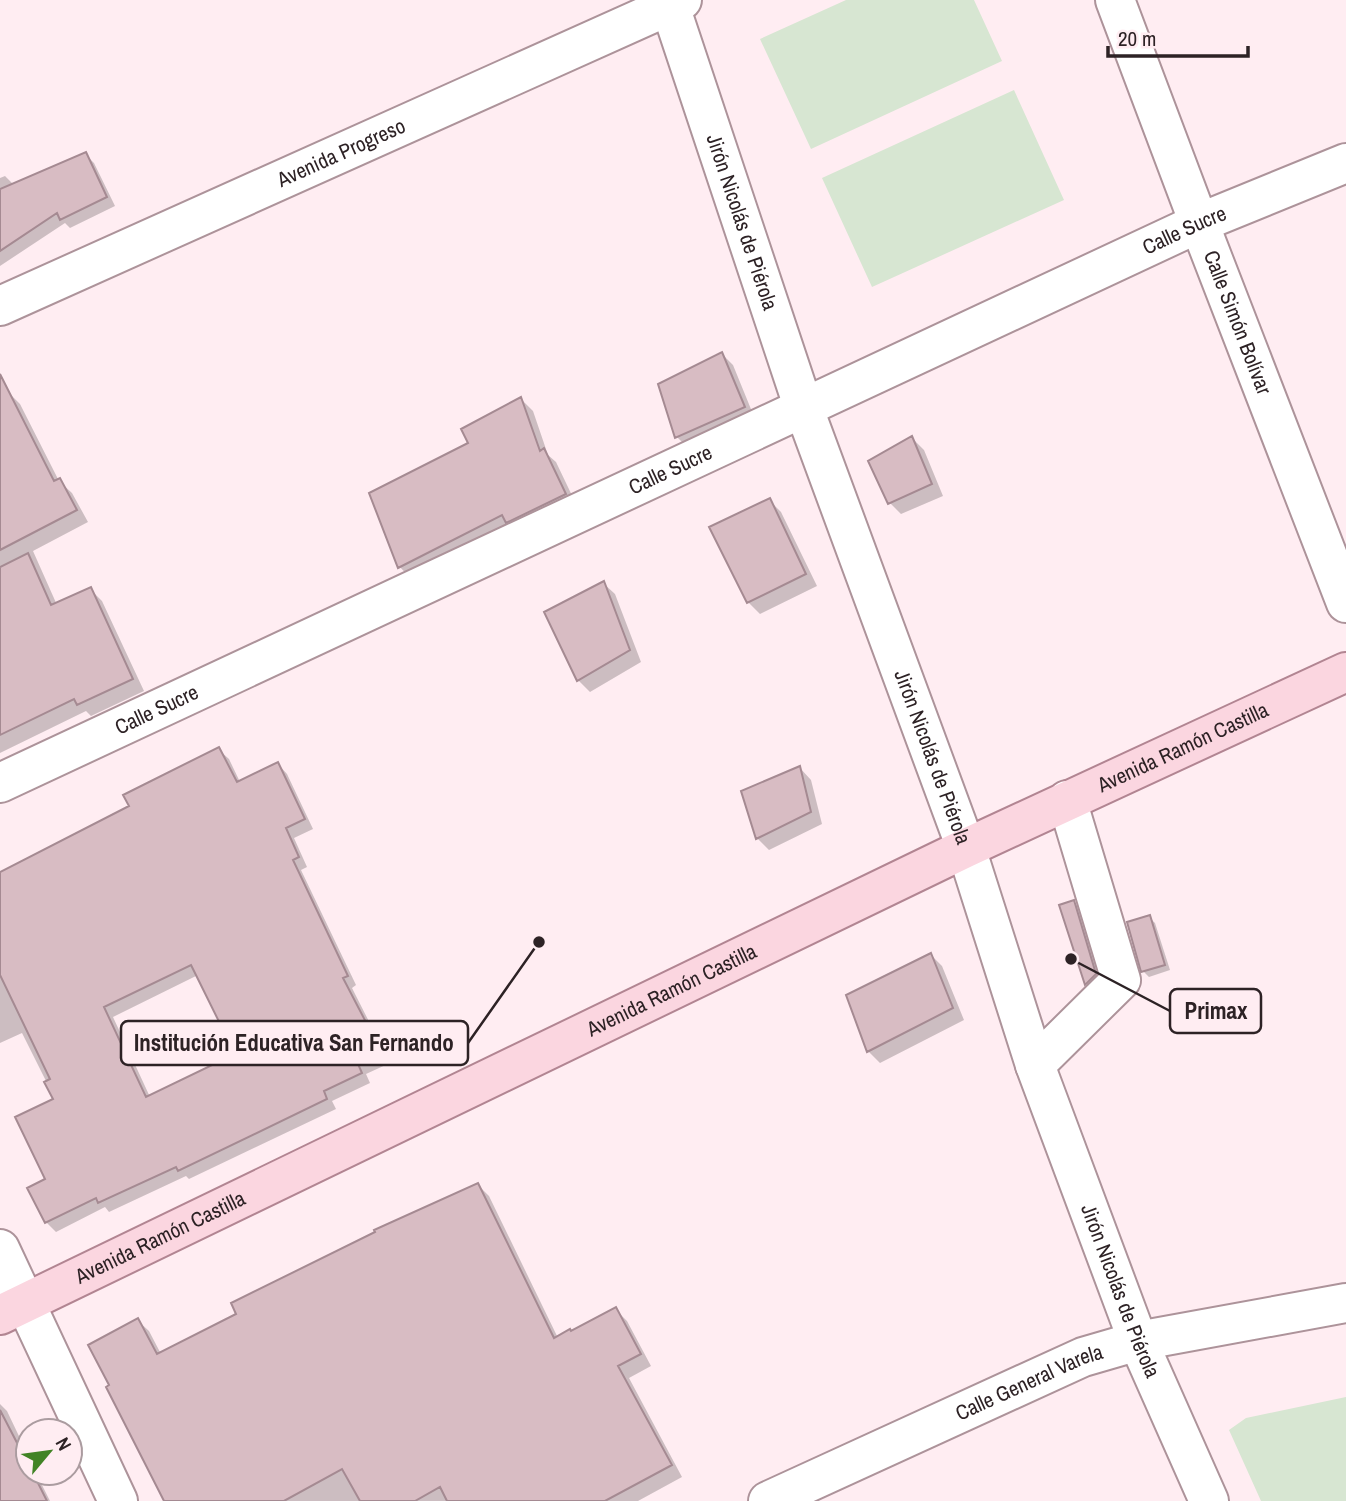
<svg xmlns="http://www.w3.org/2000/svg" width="1346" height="1501" font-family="'Archivo Narrow',sans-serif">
  <rect width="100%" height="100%" fill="#ffedf2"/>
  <!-- green -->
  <path fill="#d7e6d2" d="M846 0H974L1002 61 811 149 760 39Z
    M1014 90 1064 200 872 287 822 178Z
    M1346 1397V1501H1261L1229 1430 1246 1418Z"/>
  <!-- shadow -->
  <path fill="#0003" fill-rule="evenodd" d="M85 154 94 163 115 206 70 228 65 223 0 266V178L5 176 14 185Z
    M722 354 733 365 755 419 689 449 677 437 660 385Z
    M8 392 20 404 59 481 72 493 88 522 33 551 57 605 90 589 102 601 144 691 91 716 86 711 0 753V396Z
    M521 399 533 411 548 455 556 462 577 506 411 579 400 567 471 444Z
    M912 438 924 450 943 496 901 514 889 502Z
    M769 500 781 512 817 586 760 614 748 602 711 528Z
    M603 583 615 594 641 662 590 692 578 680Z
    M219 750 229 759 240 782 278 764 287 774 313 829 294 838 307 867 301 870 356 985 352 988 390 1063 366 1074 370 1083 332 1101 336 1109 189 1179 186 1176 109 1212 105 1207 56 1232 46 1222 55 1099 22 1033 0 1043V874L131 806ZM198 975 237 1055 150 1097 113 1017Z
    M800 768 811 780 822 824 769 850 757 838Z
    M1074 902 1079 907 1101 980 1092 989 1087 984 1061 906Z
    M1149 917 1155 923 1170 970 1149 977 1143 971Z
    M931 955 942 966 964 1020 880 1063 868 1051Z
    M478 1185 489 1196 558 1338 572 1333 615 1309 627 1321 651 1366 629 1378 682 1477 638 1501H166L137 1320 149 1331 161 1354Z
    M0 1404 7 1411 28 1455V1473H36L50 1501H0Z"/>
  <!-- building -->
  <path fill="#d8bcc3" stroke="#a58a92" stroke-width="2" fill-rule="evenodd" d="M86 152 107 197 60 220 57 213 0 251V189Z
    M722 352 745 407 675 438 658 384Z
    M0 374 54 481 60 478 77 510 0 550Z
    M521 397 540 451 544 448 566 494 506 523 502 515 398 568 369 493 468 443 461 429Z
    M912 436 932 484 888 504 868 461Z
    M770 498 806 574 747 603 709 527Z
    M28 553 51 605 91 587 133 679 77 705 74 699 0 735V567Z
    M604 581 630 650 577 681 544 612Z
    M219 747 237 782 278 762 305 819 286 828 299 857 293 860 348 976 343 978 382 1053 358 1064 362 1073 324 1091 327 1099 178 1171 176 1167 98 1203 96 1198 45 1223 27 1188 45 1179 15 1117 53 1099 44 1082 50 1079 0 975V872L129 806 123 795ZM191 965 235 1054 146 1097 104 1007Z
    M800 766 811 812 756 839 741 791Z
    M1074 900 1096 974 1085 985 1059 905Z
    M1150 915 1165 965 1141 972 1127 922Z
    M931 953 953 1008 867 1052 846 995Z
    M478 1183 554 1338 570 1329 571 1331 616 1307 641 1354 618 1366 672 1465 605 1501H447L440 1487 415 1501H360L342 1469 284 1501H164L106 1387 109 1385 88 1345 138 1318 157 1354 236 1314 231 1303 375 1232 374 1230Z
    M0 1410 28 1464V1473H33L47 1501H0Z"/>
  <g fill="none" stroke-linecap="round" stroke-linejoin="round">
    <!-- minor casing -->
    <g stroke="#ad939a" stroke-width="42">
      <g id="minor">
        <path id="s1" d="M668 0 804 409 966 848 1035 1065 1138 1341 1209 1501"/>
        <path id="s2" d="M1115 0 1199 223 1346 603"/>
        <path id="s3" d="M0 306 682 0"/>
        <path id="s4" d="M0 783 1199 223 1346 163"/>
        <path d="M1035 1065 1121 980 1067 800"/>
        <path d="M0 1249 118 1501"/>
        <path id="s5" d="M768 1501 1083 1357 1138 1341 1346 1303"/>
      </g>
    </g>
    <!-- major casing -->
    <g stroke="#b28592" stroke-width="42">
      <g id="major">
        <path id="s6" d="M0 1315 966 848 1346 672"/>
      </g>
    </g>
    <!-- minor -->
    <use href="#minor" stroke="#fff" stroke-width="38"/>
    <!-- major -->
    <use href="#major" stroke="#fbd6e0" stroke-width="38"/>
  </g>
  <g text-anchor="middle" stroke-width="7" stroke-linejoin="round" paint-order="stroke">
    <!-- street labels -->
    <g font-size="21" fill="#2d2225" stroke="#ffedf2">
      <text dy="7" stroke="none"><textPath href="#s3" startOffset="374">Avenida Progreso</textPath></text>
      <text dy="7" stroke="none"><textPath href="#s1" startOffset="234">Jirón Nicolás de Piérola</textPath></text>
      <text dy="7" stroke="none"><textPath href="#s4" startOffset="1307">Calle Sucre</textPath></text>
      <text dy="7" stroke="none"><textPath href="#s2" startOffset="345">Calle Simón Bolívar</textPath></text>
      <text dy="7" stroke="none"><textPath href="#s4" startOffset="740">Calle Sucre</textPath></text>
      <text dy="7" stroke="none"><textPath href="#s4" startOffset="173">Calle Sucre</textPath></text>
      <text dy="7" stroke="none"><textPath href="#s6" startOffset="1312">Avenida Ramón Castilla</textPath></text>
      <text dy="7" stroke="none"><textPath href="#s1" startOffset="802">Jirón Nicolás de Piérola</textPath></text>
      <text dy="7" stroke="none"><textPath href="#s6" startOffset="746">Avenida Ramón Castilla</textPath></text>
      <text dy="7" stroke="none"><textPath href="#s6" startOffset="178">Avenida Ramón Castilla</textPath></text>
      <text dy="7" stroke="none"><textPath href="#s1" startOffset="1368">Jirón Nicolás de Piérola</textPath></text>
      <text dy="7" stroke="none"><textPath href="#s5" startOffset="287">Calle General Varela</textPath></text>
    </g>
  </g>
  <!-- callouts -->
  <path fill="none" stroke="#2d2225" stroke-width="2.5" d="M1071 959L1170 1011M539 942L468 1043"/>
  <g fill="#2d2225" stroke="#ffedf2" stroke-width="2.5">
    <circle cx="1071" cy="959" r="7"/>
    <circle cx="539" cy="942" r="7"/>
  </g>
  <g fill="#ffedf2" stroke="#2d2225" stroke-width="2.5">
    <rect x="1170" y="989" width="91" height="44" rx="7"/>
    <rect x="121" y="1021" width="347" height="44" rx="7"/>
  </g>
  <g font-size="23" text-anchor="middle" font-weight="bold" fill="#2d2225">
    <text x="1216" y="1019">Primax</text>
    <text x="294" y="1051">Institución Educativa San Fernando</text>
  </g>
  <!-- north arrow -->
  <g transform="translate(49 1452) rotate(61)"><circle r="33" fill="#ffedf2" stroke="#ab9ca0" stroke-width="2"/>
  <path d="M0-5L12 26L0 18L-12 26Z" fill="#418325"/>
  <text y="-10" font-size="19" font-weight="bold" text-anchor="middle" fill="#2d2225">N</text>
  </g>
  <!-- scale -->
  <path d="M1108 46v10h140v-10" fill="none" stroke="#2d2225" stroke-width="3.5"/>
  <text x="1118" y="46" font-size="21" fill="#2d2225" stroke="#ffedf2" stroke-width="5" paint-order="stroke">20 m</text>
</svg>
